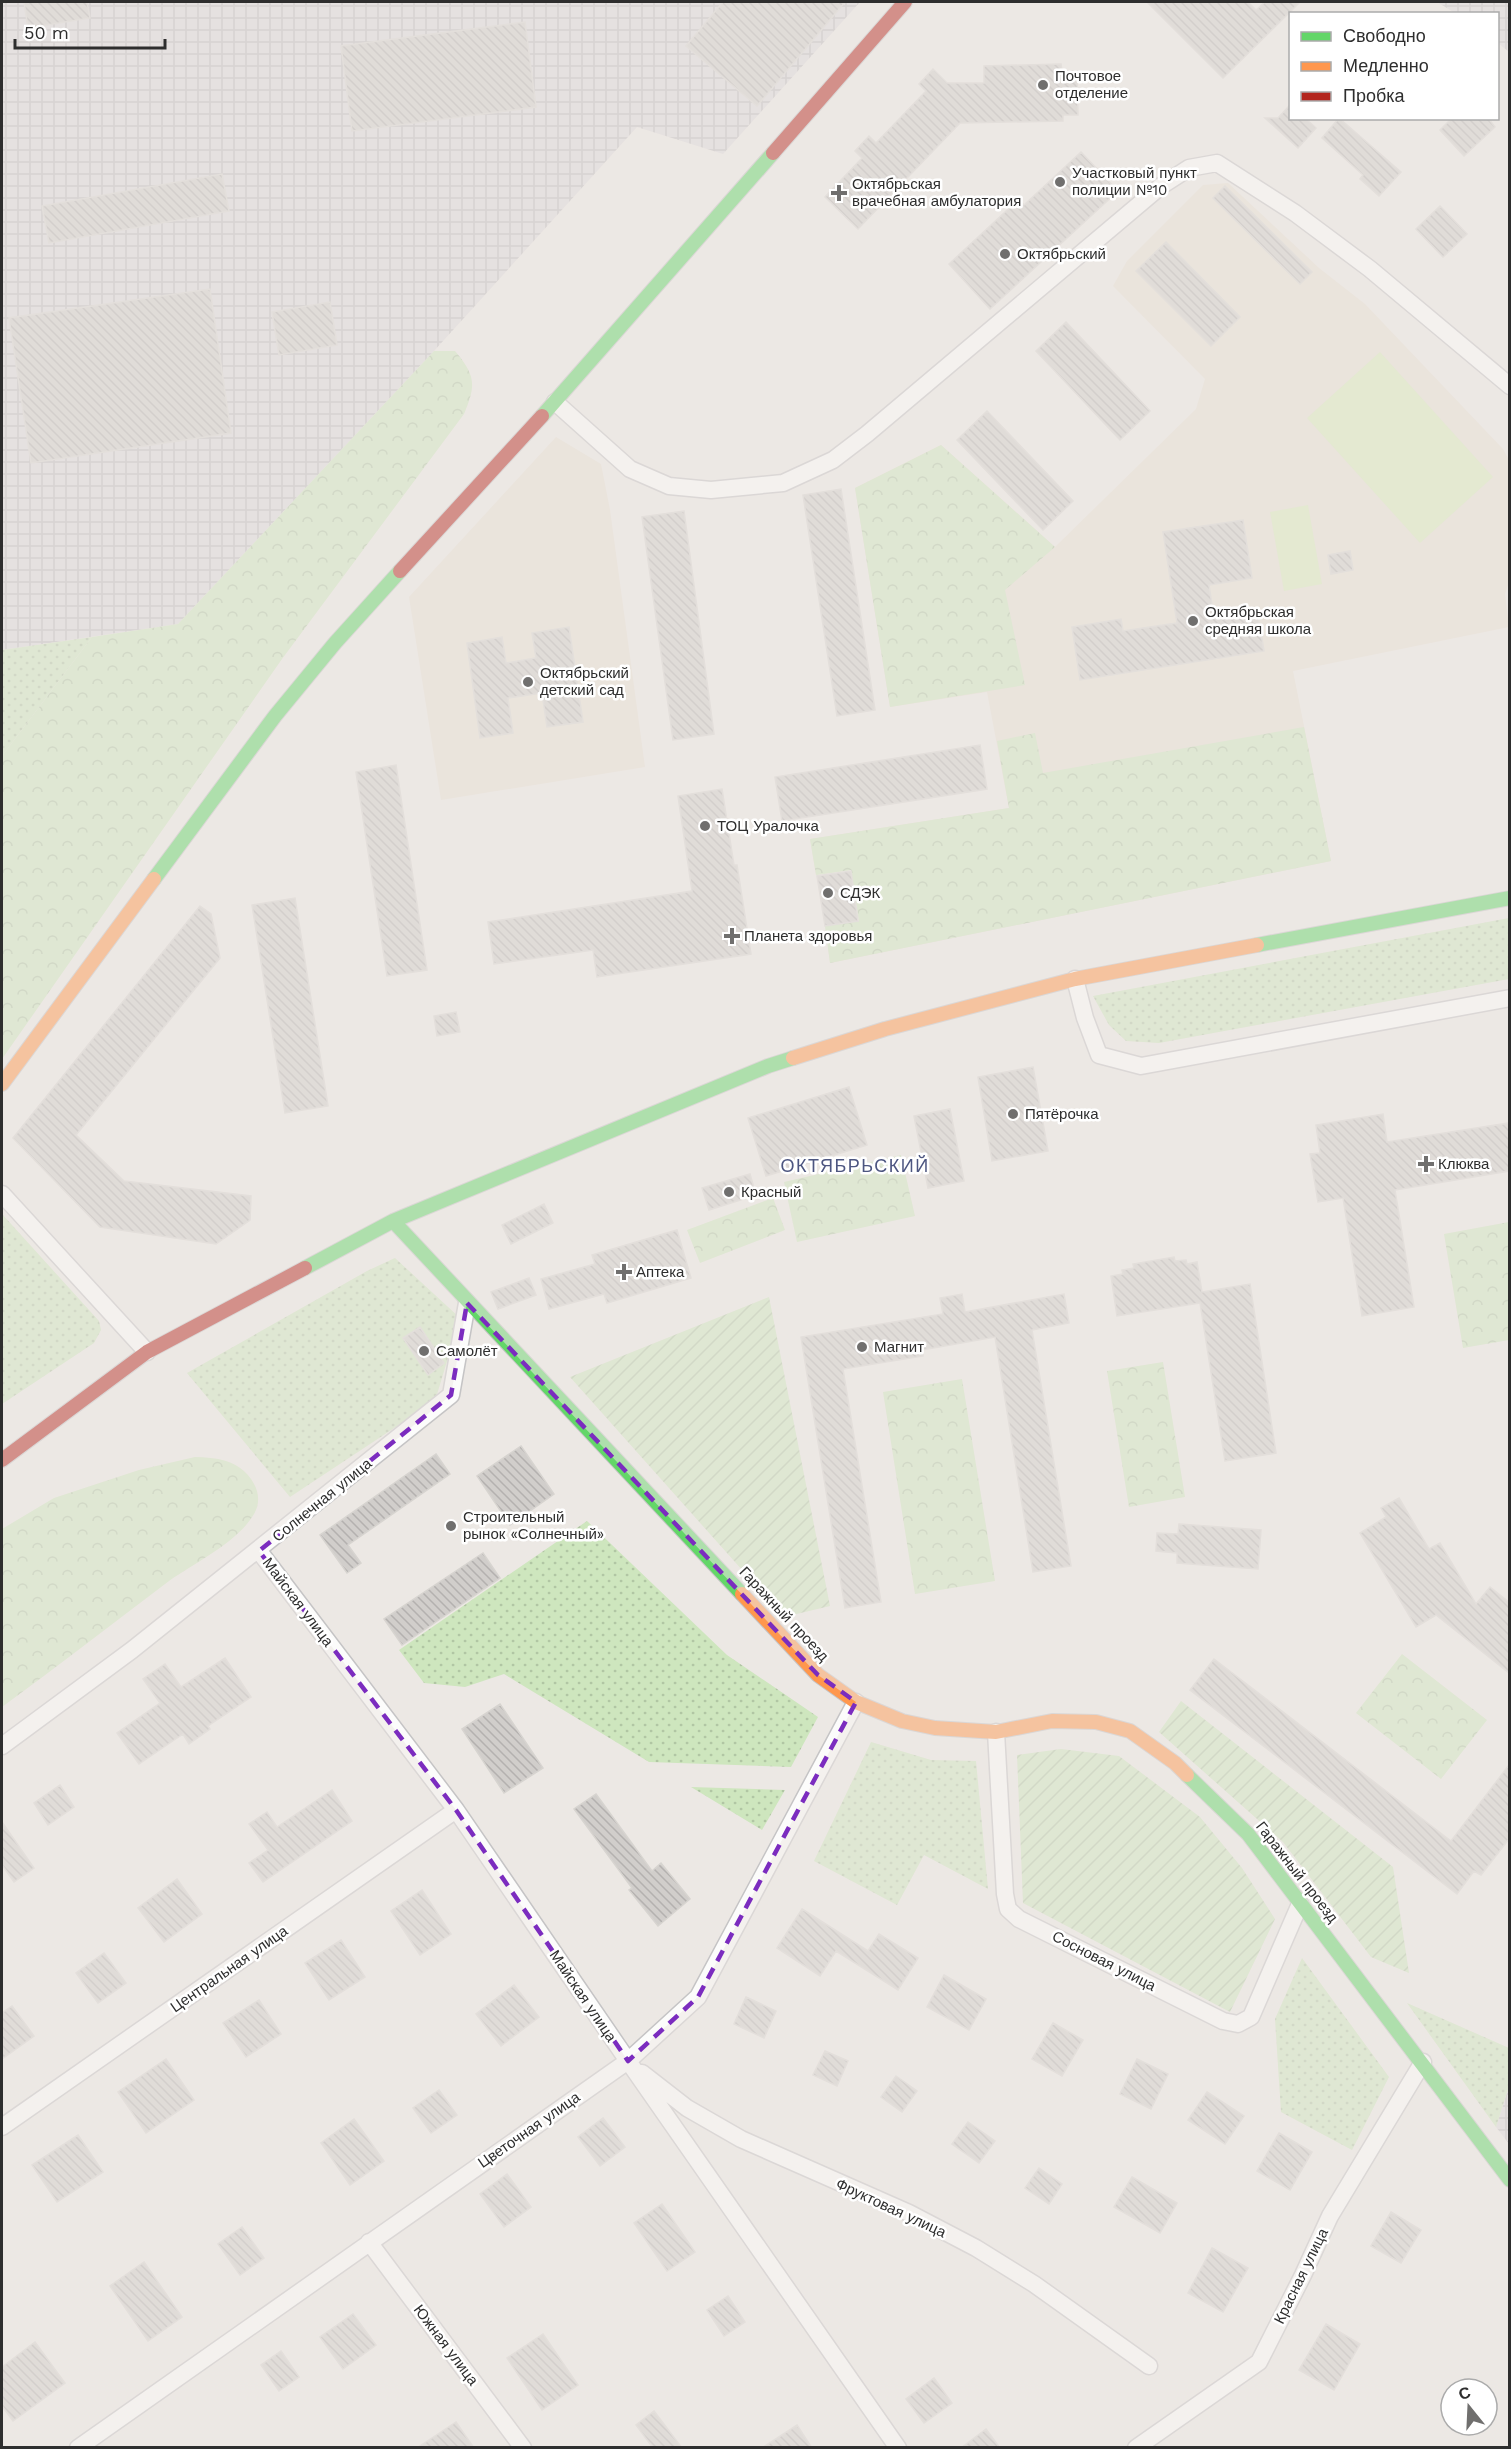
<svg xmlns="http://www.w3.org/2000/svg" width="1511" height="2449" font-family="'Work Sans',sans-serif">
  <defs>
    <pattern id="industrial-grid" width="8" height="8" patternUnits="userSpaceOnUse" patternTransform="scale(1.5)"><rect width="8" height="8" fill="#dcd9db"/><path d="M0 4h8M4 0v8" fill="none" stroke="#bdbbbc"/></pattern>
    <pattern id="grass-dots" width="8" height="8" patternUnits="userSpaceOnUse" patternTransform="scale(1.5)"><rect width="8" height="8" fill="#cee6be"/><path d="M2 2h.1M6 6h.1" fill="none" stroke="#b1c6a4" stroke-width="1.8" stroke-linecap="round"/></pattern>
    <pattern id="forest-crowns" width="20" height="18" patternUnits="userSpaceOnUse" patternTransform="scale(1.5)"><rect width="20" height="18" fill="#cee6be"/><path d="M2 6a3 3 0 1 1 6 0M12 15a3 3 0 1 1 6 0" fill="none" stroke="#b1c6a4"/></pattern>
    <pattern id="garden-furrows" width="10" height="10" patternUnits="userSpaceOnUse" patternTransform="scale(1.5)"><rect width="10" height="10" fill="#cee6be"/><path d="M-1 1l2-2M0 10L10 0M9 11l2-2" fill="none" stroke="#b1c6a4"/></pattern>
    <pattern id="building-back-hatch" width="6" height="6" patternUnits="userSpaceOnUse" patternTransform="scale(1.5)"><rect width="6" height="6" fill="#d1cecb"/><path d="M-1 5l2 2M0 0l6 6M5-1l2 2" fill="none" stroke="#b4b1af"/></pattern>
  </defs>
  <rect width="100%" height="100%" fill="#ece8e4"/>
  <!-- industrial -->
  <path fill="url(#industrial-grid)" d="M2 2H860L723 154 637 127 434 351 178 624 2 650Z
    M1437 2H1509V52L1498 43V14L1455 13Z
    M1509 2086 1510 2144H1509L1496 2127Z"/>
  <!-- education -->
  <path fill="#e6e0d3" d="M1228 183 1319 268 1365 304 1503 449 1510 462V579L1505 594 1509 627 1293 671 1331 861 830 963 825 926 859 921 851 870 816 875 810 839 1009 808 987 692 890 707 855 488 941 445 1055 547 1196 409 1205 379 1113 286 1127 261 1203 185Z
    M556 437 601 464 610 510 645 767 441 800 409 597Z"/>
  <!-- grass -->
  <path fill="url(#grass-dots)" d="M92 637 2 756V650Z
    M1509 918V979L1159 1043 1126 1041 1109 1025 1093 996Z
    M2 1214 99 1321 101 1330 94 1343 2 1404Z
    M395 1258 460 1318 435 1401 290 1497 187 1373 367 1271Z
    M587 1521 727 1655 818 1717 791 1767 649 1762 504 1674 465 1687 424 1683 399 1650Z
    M871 1742 931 1760 976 1761 988 1889 924 1855 897 1905 814 1861Z
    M691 1787 785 1790 762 1830Z
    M1302 1958 1389 2077 1352 2150 1281 2112 1275 2019Z
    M1407 2003 1509 2048V2086L1496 2127Z"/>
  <!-- forest -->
  <path fill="url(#forest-crowns)" d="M434 351H455C476 376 476 385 464 414L282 659 2 1059V756L92 637 178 624Z
    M941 445 1055 547 1005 590 1025 685 890 707 855 488Z
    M1304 727 1331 861 830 963 825 926 859 921 851 870 816 875 810 839 1009 808 997 741 1035 733 1043 773Z
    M901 1155 915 1216 797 1242 784 1182Z
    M773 1198 785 1230 700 1263 687 1230Z
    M1509 1222V1340L1463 1348 1444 1234Z
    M1163 1362 1185 1497 1129 1507 1107 1371Z
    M962 1379 995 1581 915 1594 883 1392Z
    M195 1457C205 1457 216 1458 226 1461 247 1467 267 1492 254 1514 238 1542 196 1562 169 1581 113 1623 58 1666 2 1707V1529L54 1498 139 1470Z
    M1402 1654 1487 1720 1441 1779 1356 1713Z"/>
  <!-- garden -->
  <path fill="url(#garden-furrows)" d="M769 1297 830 1606 784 1617 570 1377Z
    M1181 1701 1393 1867 1409 1973 1371 1957 1283 1842 1159 1732Z
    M1061 1749 1119 1756 1200 1817 1242 1868 1275 1919 1230 2012 1023 1903 1017 1755Z"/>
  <!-- pitch -->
  <path fill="#d9eabb" d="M1380 352 1493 477 1420 543 1307 418Z
    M1308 505 1322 584 1284 591 1270 512Z"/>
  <!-- building -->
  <path fill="url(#building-back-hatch)" stroke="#d7d4d0" stroke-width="1.5" d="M24 2H87L90 18 28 28Z
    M723 2H845L757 106 686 46Z
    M1147 2H1248L1256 10 1265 2H1300L1223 78Z
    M525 22 536 107 352 131 341 46Z
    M1061 64 1062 71H1077L1078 115H1063V121L960 123 858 229 825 197 862 158 855 151 869 136 876 143 926 91 919 84 933 69 947 83H984V66Z
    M1290 105V118H1305L1316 128 1298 148 1265 118H1278Z
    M1339 118 1401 172 1379 196 1360 179 1363 175 1322 138Z
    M1452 118H1488L1495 127 1464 156 1440 130Z
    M1081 152 1118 191 990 309 949 264 1019 199 1024 205Z
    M222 174 229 211 49 243 42 206Z
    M1225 186 1312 272 1300 284 1213 198Z
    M1440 206 1467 234 1443 257 1416 229Z
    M1166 242 1240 317 1211 346 1136 271Z
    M210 289 231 433 31 463 9 318Z
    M330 302 337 345 279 355 272 312Z
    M1066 322 1150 411 1120 440 1036 351Z
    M987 411 1073 501 1043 530 957 440Z
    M841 489 875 710 837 716 803 495Z
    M684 511 714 734 673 740 642 517Z
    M1243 520 1252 578 1209 585 1214 618 1257 610 1264 651 1080 680 1072 627 1121 619 1123 631 1177 623 1163 532Z
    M1350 551 1353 570 1331 574 1328 555Z
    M569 627 583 722 547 727 542 693 508 698 513 733 480 738 467 643 502 637 506 663 536 658 532 633Z
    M980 745 987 789 782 821 775 777Z
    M396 765 427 970 387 976 356 772Z
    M722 789 734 865H737L751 954 597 977 593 950 494 964 488 922 692 891 678 796Z
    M851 871 858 921 825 926 817 876Z
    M295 898 328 1106 285 1113 252 905Z
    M200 906 211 914 220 958 76 1135 124 1181 251 1196 250 1220 216 1244 100 1227 13 1138Z
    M456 1012 460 1032 437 1036 434 1016Z
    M1033 1067 1048 1151 992 1161 978 1077Z
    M849 1087 867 1145 766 1176 748 1118Z
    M950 1109 964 1181 928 1188 914 1116Z
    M1383 1114 1387 1142 1509 1123V1171L1395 1190 1414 1307 1362 1316 1343 1198 1318 1202 1310 1154 1320 1153 1316 1125Z
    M750 1174 756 1195 709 1210 702 1188Z
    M544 1204 553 1223 511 1244 502 1225Z
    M677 1230 691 1278 607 1303 604 1294 549 1309 541 1279 595 1264 592 1255Z
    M1174 1257 1175 1261 1186 1260 1187 1264 1197 1262 1202 1292 1250 1284 1276 1453 1225 1461 1200 1303 1117 1316 1111 1276 1123 1274 1122 1270 1134 1268 1133 1264Z
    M529 1278 536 1295 498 1309 491 1292Z
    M962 1294 965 1312 1064 1294 1069 1323 1032 1330 1071 1566 1033 1572 995 1337 922 1350 923 1356 843 1369 881 1602 845 1608 801 1337 943 1314 940 1298Z
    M420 1327 444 1363 428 1375 403 1338Z
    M521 1446 554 1494 510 1525 477 1476Z
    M436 1454 450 1474 348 1545 361 1563 347 1573 320 1535Z
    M1399 1498 1429 1549 1440 1543 1476 1604 1490 1587 1509 1602V1673L1436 1615 1416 1627 1360 1533 1386 1517 1381 1508Z
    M1179 1524 1261 1530 1258 1569 1177 1563V1553L1156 1551 1157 1533 1178 1534Z
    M483 1553 500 1578 402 1645 384 1619Z
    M225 1658 251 1697 208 1726 210 1729 189 1744 183 1734 139 1764 117 1733 160 1703 143 1679 165 1664 181 1687Z
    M1214 1659 1451 1841 1509 1765V1839L1481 1875 1474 1871 1457 1894 1190 1690Z
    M500 1704 543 1768 504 1793 462 1729Z
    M60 1785 74 1807 48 1825 34 1803Z
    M332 1790 352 1821 263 1882 249 1863 268 1850 249 1824 267 1812 277 1827Z
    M596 1794 652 1871 661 1863 690 1899 658 1926 629 1890 632 1888 574 1809Z
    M2 1822 34 1868 14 1882 2 1865Z
    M177 1879 202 1914 164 1942 138 1908Z
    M422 1890 451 1934 420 1955 391 1911Z
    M802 1909 868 1951 879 1934 918 1958 898 1990 836 1951 820 1976 777 1948Z
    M341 1940 365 1977 329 2000 305 1963Z
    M104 1953 126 1983 98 2003 76 1973Z
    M944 1975 986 1999 969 2030 927 2007Z
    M514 1985 539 2017 501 2046 476 2014Z
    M746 1997 776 2011 764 2038 734 2024Z
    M259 2000 281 2034 246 2057 223 2023Z
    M12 2006 34 2036 2 2059V2013Z
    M1053 2023 1083 2040 1062 2076 1032 2059Z
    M825 2051 848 2061 837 2086 813 2075Z
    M166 2059 194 2100 146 2133 118 2092Z
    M1137 2059 1168 2074 1151 2109 1120 2094Z
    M896 2076 917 2091 902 2112 881 2097Z
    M439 2090 457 2115 431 2133 413 2108Z
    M1207 2092 1244 2116 1225 2144 1188 2120Z
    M603 2118 625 2147 600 2166 578 2137Z
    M354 2119 384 2161 350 2185 321 2143Z
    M968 2122 995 2141 979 2163 952 2144Z
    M1279 2133 1312 2152 1290 2190 1257 2171Z
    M78 2135 103 2172 57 2202 32 2165Z
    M1039 2168 1062 2184 1049 2204 1025 2188Z
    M507 2174 531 2207 504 2227 480 2194Z
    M1132 2177 1177 2203 1160 2233 1114 2207Z
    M662 2204 695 2252 667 2271 634 2223Z
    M1391 2212 1421 2230 1401 2263 1371 2246Z
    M242 2227 264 2258 240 2275 218 2244Z
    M1212 2248 1248 2268 1223 2312 1188 2293Z
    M144 2262 182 2317 148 2341 110 2286Z
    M728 2296 745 2322 724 2336 707 2310Z
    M353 2314 376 2345 343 2369 320 2337Z
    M1326 2324 1360 2344 1334 2390 1299 2370Z
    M543 2334 578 2385 542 2410 507 2358Z
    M35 2342 65 2383 13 2421 2 2406V2367Z
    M281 2351 299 2377 279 2391 261 2365Z
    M934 2378 952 2403 924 2423 906 2399Z
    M654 2411 682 2448H653L636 2425Z
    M456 2422 474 2448H417Z
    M797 2425 812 2448H762Z
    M986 2429 1000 2448H961Z"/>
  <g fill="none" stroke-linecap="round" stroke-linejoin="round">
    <!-- street casing -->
    <g stroke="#c5c4c5" stroke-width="19">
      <path id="street" d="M555 402 630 469 669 486 711 490 783 483 833 460 867 434 1161 186 1189 168 1217 163 1295 213 1370 269 1510 386
        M1075 979 1085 1018 1099 1055 1141 1066 1510 998
        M2 1194 147 1352
        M259 1551 456 1810 628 2061 898 2448
        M996 1732 1005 1894 1008 1909 1019 1919 1223 2021 1238 2024 1251 2017 1300 1904
        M2 1746 132 1650 451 1395 467 1303
        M642 2073 687 2108 741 2139 909 2213 976 2248 1034 2284 1149 2366
        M2 2127 456 1810
        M369 2242 523 2448
        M78 2448 628 2061 698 1997 856 1702
        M1136 2448 1259 2362 1303 2275 1330 2216 1423 2062"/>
    </g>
    <!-- fast casing -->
    <g stroke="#c5c4c5" stroke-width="16">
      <path id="fast" d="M542 416 773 153
        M154 879 275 716 335 643 400 571
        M1257 945 1510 898
        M393 1221 742 1594
        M305 1268 393 1221 768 1066 793 1058
        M1187 1775 1248 1834 1510 2180"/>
    </g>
    <!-- slow casing -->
    <g stroke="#c5c4c5" stroke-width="16">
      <path id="slow" d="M793 1058 885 1029 1075 979 1257 945
        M2 1084 154 879
        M742 1594 818 1675 856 1702 902 1721 935 1728 996 1732 1052 1721 1096 1722 1130 1731 1175 1763 1187 1775"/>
    </g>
    <!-- jam casing -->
    <g stroke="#c5c4c5" stroke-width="16">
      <path id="jam" d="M773 153 905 2
        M400 571 542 416
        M2 1460 147 1352 305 1268"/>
    </g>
    <!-- street -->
    <use href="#street" stroke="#fcfcfb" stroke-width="16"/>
    <!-- fast -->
    <use href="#fast" stroke="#63d668" stroke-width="14"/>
    <!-- slow -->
    <use href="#slow" stroke="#ff974d" stroke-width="14"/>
    <!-- jam -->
    <use href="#jam" stroke="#b3261e" stroke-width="14"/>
  </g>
  <!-- marked area -->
  <path d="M0 0H1511V2449H0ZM467 1303 818 1675 856 1702 698 1997 628 2061 456 1810 259 1551 451 1395Z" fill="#ece8e4" fill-opacity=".55" fill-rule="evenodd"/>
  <path fill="none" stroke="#7b2cbf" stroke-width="4.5" stroke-dasharray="12 8" stroke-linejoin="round" d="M467 1303 818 1675 856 1702 698 1997 628 2061 456 1810 259 1551 451 1395Z"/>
  <!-- markers -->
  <g fill="#706f6e" stroke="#fff" stroke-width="2">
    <circle cx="1043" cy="85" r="6"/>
    <circle cx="1060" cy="182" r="6"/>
    <path d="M836 184h6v6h6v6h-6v6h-6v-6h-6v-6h6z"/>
    <circle cx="1005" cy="254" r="6"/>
    <circle cx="1193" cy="621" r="6"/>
    <circle cx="528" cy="682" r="6"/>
    <circle cx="705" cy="826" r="6"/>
    <circle cx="828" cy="893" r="6"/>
    <path d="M729 927h6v6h6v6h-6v6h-6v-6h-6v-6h6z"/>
    <circle cx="1013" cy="1114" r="6"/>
    <path d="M1423 1155h6v6h6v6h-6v6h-6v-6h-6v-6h6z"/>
    <circle cx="729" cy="1192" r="6"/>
    <path d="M621 1263h6v6h6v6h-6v6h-6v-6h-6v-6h6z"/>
    <circle cx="862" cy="1347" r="6"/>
    <circle cx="424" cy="1351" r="6"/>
    <circle cx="451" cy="1526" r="6"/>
  </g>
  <g text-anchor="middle" stroke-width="5" stroke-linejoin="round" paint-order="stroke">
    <!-- poi labels -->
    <g font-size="15" fill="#2e2e2e" stroke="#fff" text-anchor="start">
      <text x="1055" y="81">Почтовое<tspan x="1055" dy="17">отделение</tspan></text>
      <text x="1072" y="178">Участковый пункт<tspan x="1072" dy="17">полиции №10</tspan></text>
      <text x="852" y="189">Октябрьская<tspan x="852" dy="17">врачебная амбулатория</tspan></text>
      <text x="1017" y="259">Октябрьский</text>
      <text x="1205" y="617">Октябрьская<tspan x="1205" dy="17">средняя школа</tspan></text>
      <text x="540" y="678">Октябрьский<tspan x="540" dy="17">детский сад</tspan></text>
      <text x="717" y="831">ТОЦ Уралочка</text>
      <text x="840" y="898">СДЭК</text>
      <text x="744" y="941">Планета здоровья</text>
      <text x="1025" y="1119">Пятёрочка</text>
      <text x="1438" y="1169">Клюква</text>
      <text x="741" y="1197">Красный</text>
      <text x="636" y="1277">Аптека</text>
      <text x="874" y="1352">Магнит</text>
      <text x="436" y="1356">Самолёт</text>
      <text x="463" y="1522">Строительный<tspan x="463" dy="17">рынок «Солнечный»</tspan></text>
    </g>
    <!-- street labels -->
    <g font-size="15" fill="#2e2e2e" stroke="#fff">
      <text transform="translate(322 1500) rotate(-39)" y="5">Солнечная улица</text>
      <text transform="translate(298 1602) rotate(53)" y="5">Майская улица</text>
      <text transform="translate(784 1614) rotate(47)" y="5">Гаражный проезд</text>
      <text transform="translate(1297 1872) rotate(52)" y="5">Гаражный проезд</text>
      <text transform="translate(1104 1961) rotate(27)" y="5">Сосновая улица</text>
      <text transform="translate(229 1969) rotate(-35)" y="5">Центральная улица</text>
      <text transform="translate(583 1996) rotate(56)" y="5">Майская улица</text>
      <text transform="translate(529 2130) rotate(-35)" y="5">Цветочная улица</text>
      <text transform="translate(891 2208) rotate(25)" y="5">Фруктовая улица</text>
      <text transform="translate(1301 2276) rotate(-64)" y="5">Красная улица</text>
      <text transform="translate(446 2345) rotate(53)" y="5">Южная улица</text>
    </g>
    <!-- quarter labels -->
    <g font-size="18" letter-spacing="1.5" fill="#4d5680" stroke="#fff">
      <text x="855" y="1172">ОКТЯБРЬСКИЙ</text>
    </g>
  </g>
  <!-- border -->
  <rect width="1511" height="2449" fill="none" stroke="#2e2e2e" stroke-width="6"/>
  <!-- legend -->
  <rect x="1289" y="12" width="210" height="108" fill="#ffffff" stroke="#ababab" stroke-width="1.5"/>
  <rect x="1301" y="32" width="30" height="9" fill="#63d668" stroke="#ababab" stroke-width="1.5"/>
  <text x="1343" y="42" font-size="18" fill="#2e2e2e">Свободно</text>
  <rect x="1301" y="62" width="30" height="9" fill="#ff974d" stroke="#ababab" stroke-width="1.5"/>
  <text x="1343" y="72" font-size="18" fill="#2e2e2e">Медленно</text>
  <rect x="1301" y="92" width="30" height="9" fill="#b3261e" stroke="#ababab" stroke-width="1.5"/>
  <text x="1343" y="102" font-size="18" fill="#2e2e2e">Пробка</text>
  <!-- north arrow -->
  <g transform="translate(1469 2407) rotate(342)"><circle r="28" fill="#ffffff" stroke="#ababab" stroke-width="1.5"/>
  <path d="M0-4.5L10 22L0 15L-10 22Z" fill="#706f6e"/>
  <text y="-9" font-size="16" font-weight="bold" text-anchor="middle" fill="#2e2e2e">С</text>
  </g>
  <!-- scale -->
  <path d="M15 39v9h150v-9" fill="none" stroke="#2e2e2e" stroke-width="3"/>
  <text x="24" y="39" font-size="18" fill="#2e2e2e" stroke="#ffffff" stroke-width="4.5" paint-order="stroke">50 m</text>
</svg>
